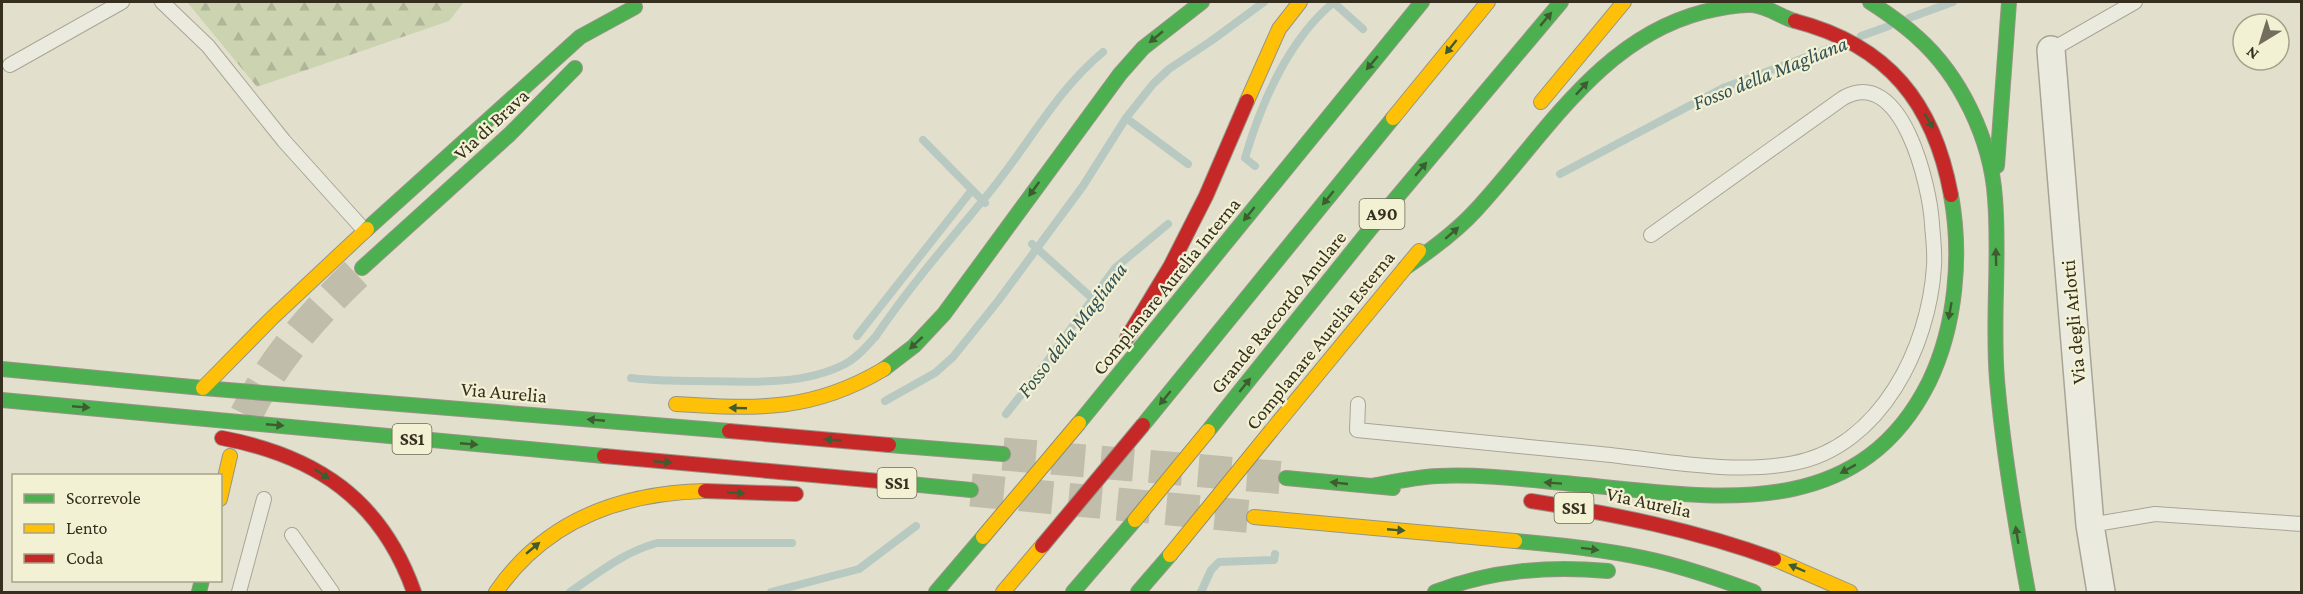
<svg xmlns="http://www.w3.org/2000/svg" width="2303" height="594" font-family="'Crimson Pro',serif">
  <defs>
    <pattern id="forest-firs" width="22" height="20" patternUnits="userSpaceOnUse" patternTransform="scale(1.5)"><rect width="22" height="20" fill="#cbd3b0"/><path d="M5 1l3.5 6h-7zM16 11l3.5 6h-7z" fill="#afb597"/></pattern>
  </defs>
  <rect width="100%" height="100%" fill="#e2e0cd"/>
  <!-- forest -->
  <path fill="url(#forest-firs)" d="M187 2H464L449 21 257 87Z"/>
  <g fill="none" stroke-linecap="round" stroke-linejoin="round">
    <!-- stream -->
    <path stroke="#b8c9c1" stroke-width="8" d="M1333 2 1363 29
      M1909 18 1953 2
      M1861 36 1889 26
      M1126 118 1188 164
      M923 140 985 203
      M1255 166 1245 158C1261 103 1289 39 1334 2
      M1560 174 1723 88 1836 46
      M1032 244 1093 299
      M857 336 972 190
      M631 378C654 381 677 381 700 381 746 382 803 386 845 364 857 358 867 346 876 336 910 286 950 240 989 193 1027 147 1056 91 1103 52
      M885 401 935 373 953 357 998 301 1083 186 1126 118 1153 84 1169 69 1211 41 1264 2
      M1006 414 1040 371 1115 268 1168 224
      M570 592C598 573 624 552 657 543H792
      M771 592 859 569 916 526
      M1201 592 1211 570 1219 562 1274 560 1275 554"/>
    <!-- secondary-tunnel -->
    <path stroke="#c0bdaa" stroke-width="33" stroke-dasharray="33 16" stroke-linecap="butt" d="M246 415C274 358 316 311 362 268"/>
    <!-- highway-tunnel -->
    <path stroke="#c0bdaa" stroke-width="33" stroke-dasharray="33 16" stroke-linecap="butt" d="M1003 454 1286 478
      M971 490 1254 517"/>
    <!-- lane casing -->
    <g stroke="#a8a596" stroke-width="16">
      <path id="lane" d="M162 2 208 46 284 141 365 231
        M2051 50 2135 2
        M10 65 122 2
        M1358 404 1357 430C1438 438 1519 446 1601 454 1662 460 1733 475 1794 463 1881 446 1929 347 1934 266 1935 252 1933 238 1932 224 1930 187 1902 64 1843 98L1651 235
        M2090 525 2155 514 2302 524
        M292 535 332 592
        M239 592 264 499"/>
    </g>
    <!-- street casing -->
    <g stroke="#a8a596" stroke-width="30">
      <path id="street" d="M2051 50 2090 525 2101 592"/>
    </g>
    <!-- fast casing -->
    <g stroke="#979486" stroke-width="16">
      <path id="fast" d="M1870 2C1887 13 1903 24 1917 37 1961 76 1991 140 1995 198 2000 259 1992 320 1997 380 2003 451 2015 522 2028 592
        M1997 166 2009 2
        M367 229 580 37 635 7
        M362 268 510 134 575 68
        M1405 268C1430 251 1455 233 1476 210 1544 137 1599 39 1703 12 1719 8 1736 4 1752 5 1768 6 1780 17 1795 21
        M2 369 203 388 729 431
        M884 369 914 346 944 314 1120 74 1143 48 1202 2
        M2 400 604 456
        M1079 423 1422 2
        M1143 425 1393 118
        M1208 431 1371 228 1561 2
        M889 445 1003 454
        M1286 478 1393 488
        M879 481 971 490
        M1371 486C1393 482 1416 477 1438 476 1483 474 1530 480 1574 484 1707 496 1856 528 1929 382 1956 326 1962 255 1951 195
        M1515 541C1563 545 1611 550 1657 561 1690 569 1722 580 1754 592
        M199 592 202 580
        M936 592 983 537
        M1073 592 1135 520
        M1138 592 1170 555
        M1435 592C1491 570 1548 566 1608 571"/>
    </g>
    <!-- slow casing -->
    <g stroke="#979486" stroke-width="16">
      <path id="slow" d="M1247 101 1279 29 1300 2
        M1541 102 1624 2
        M1393 118 1488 2
        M203 388 272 318 367 229
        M676 404C757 409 812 412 884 369
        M1271 431 1419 251
        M220 499 230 456
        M1254 517 1515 541
        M1774 559 1850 592
        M496 592C545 521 620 493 705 491
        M1003 592 1042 546"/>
    </g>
    <!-- jam casing -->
    <g stroke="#979486" stroke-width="16">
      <path id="jam" d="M1795 21C1888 45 1934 103 1951 195
        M1127 338 1170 267 1206 196 1247 101
        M729 431 889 445
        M222 438C316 456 381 499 414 592
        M604 456 879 481
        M705 491 796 494
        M1531 501C1614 514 1695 530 1774 559"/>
    </g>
    <!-- lane -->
    <use href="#lane" stroke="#ebeade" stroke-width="14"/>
    <!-- street -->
    <use href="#street" stroke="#ebeade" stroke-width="27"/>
    <!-- fast -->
    <use href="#fast" stroke="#4caf50" stroke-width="14"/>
    <!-- slow -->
    <use href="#slow" stroke="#ffc107" stroke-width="14"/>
    <!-- jam -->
    <use href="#jam" stroke="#c62828" stroke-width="14"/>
    <!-- slow-bridge casing -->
    <g stroke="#8d8a7d" stroke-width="16" stroke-linecap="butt">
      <path id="slow-bridge" d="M1135 520 1208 431
        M983 537 1079 423
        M1170 555 1271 431"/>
    </g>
    <!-- jam-bridge casing -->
    <g stroke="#8d8a7d" stroke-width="16" stroke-linecap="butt">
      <path id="jam-bridge" d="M1042 546 1143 425"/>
    </g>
    <!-- slow-bridge -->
    <use href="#slow-bridge" stroke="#ffc107" stroke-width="14"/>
    <!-- jam-bridge -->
    <use href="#jam-bridge" stroke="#c62828" stroke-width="14"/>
  </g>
  <!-- one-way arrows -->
  <defs><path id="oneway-solid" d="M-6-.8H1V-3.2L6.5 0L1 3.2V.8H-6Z" transform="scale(1.5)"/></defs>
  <g fill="#3e5c30">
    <use href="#oneway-solid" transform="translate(1546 19) rotate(-50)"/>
    <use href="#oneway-solid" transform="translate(1156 37) rotate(140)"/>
    <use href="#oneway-solid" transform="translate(1451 47) rotate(129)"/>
    <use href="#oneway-solid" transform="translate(1372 63) rotate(130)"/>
    <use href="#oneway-solid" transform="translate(1582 88) rotate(-48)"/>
    <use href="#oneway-solid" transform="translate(1929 121) rotate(59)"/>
    <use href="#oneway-solid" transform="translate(1421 169) rotate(-50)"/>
    <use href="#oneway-solid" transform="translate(1034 189) rotate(126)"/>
    <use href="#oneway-solid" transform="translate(1328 198) rotate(129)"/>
    <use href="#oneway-solid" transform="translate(1249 214) rotate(129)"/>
    <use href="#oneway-solid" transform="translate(1452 233) rotate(-41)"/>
    <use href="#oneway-solid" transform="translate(1996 257) rotate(-91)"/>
    <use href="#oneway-solid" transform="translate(1950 311) rotate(100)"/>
    <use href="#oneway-solid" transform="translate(916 343) rotate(137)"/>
    <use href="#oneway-solid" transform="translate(1245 385) rotate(-51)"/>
    <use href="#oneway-solid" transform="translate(1165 398) rotate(129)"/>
    <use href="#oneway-solid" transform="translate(81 407) rotate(5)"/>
    <use href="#oneway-solid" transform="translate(738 408) rotate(-178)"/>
    <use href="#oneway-solid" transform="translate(596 420) rotate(-175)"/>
    <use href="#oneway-solid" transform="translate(275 425) rotate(5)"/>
    <use href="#oneway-solid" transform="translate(833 440) rotate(-175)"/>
    <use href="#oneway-solid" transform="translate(469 444) rotate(5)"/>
    <use href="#oneway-solid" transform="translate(663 462) rotate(5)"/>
    <use href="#oneway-solid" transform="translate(1848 469) rotate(151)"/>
    <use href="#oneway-solid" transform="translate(322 474) rotate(34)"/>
    <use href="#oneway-solid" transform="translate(1339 483) rotate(-174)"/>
    <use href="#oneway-solid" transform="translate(1553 483) rotate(-176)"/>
    <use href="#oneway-solid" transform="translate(736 493) rotate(3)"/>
    <use href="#oneway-solid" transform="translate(1396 530) rotate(5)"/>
    <use href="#oneway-solid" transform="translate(2017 535) rotate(-99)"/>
    <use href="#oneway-solid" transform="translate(533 548) rotate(-40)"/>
    <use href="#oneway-solid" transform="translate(1590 549) rotate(7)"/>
    <use href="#oneway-solid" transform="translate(1797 568) rotate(-157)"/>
  </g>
  <g text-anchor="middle" stroke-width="4.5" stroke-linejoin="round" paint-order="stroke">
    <!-- shield labels -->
    <g fill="#f3f1d3" stroke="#6f6955" stroke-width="1.5">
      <rect x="1359.5" y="199" width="45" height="30" rx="4.5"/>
      <rect x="392.5" y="424" width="39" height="30" rx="4.5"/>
      <rect x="877.5" y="468" width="39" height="30" rx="4.5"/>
      <rect x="1554.5" y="493" width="39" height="30" rx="4.5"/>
    </g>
    <g font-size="18" font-weight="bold" fill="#362f1f">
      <text x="1382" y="220">A90</text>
      <text x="412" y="445">SS1</text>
      <text x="897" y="489">SS1</text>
      <text x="1574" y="514">SS1</text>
    </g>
    <!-- street labels -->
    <g font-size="20" fill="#362f1f" stroke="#f3f1d3">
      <text transform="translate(491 124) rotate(-43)" y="7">Via di Brava</text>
      <text transform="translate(1166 286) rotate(-51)" y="7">Complanare Aurelia Interna</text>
      <text transform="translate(1278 312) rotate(-51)" y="7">Grande Raccordo Anulare</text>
      <text transform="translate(2073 322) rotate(-95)" y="7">Via degli Arlotti</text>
      <text transform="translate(1320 340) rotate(-51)" y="7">Complanare Aurelia Esterna</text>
      <text transform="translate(504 392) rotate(5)" y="7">Via Aurelia</text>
      <text transform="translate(1649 502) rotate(12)" y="7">Via Aurelia</text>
    </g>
    <!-- water labels -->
    <g font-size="21" font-style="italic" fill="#2f4f54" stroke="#f3f1d3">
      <text transform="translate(1770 73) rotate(-22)" y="7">Fosso della Magliana</text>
      <text transform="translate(1072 330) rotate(-52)" y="7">Fosso della Magliana</text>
    </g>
  </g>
  <!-- border -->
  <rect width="2303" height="594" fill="none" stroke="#362f1f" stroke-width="6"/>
  <!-- legend -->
  <rect x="12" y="474" width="210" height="108" fill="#f3f1d3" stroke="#a7a38b" stroke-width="1.5"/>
  <rect x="24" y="494" width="30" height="9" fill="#4caf50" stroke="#a7a38b" stroke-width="1.5"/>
  <text x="66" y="504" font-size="18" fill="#362f1f">Scorrevole</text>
  <rect x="24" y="524" width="30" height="9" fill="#ffc107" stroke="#a7a38b" stroke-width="1.5"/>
  <text x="66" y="534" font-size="18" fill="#362f1f">Lento</text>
  <rect x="24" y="554" width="30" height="9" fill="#c62828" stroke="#a7a38b" stroke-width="1.5"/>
  <text x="66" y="564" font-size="18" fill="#362f1f">Coda</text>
  <!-- north arrow -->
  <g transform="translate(2261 42) rotate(218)"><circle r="28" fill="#f3f1d3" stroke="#a7a38b" stroke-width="1.5"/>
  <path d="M0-4.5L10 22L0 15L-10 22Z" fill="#726d5c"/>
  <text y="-9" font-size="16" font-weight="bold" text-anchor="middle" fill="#362f1f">N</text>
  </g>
</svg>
